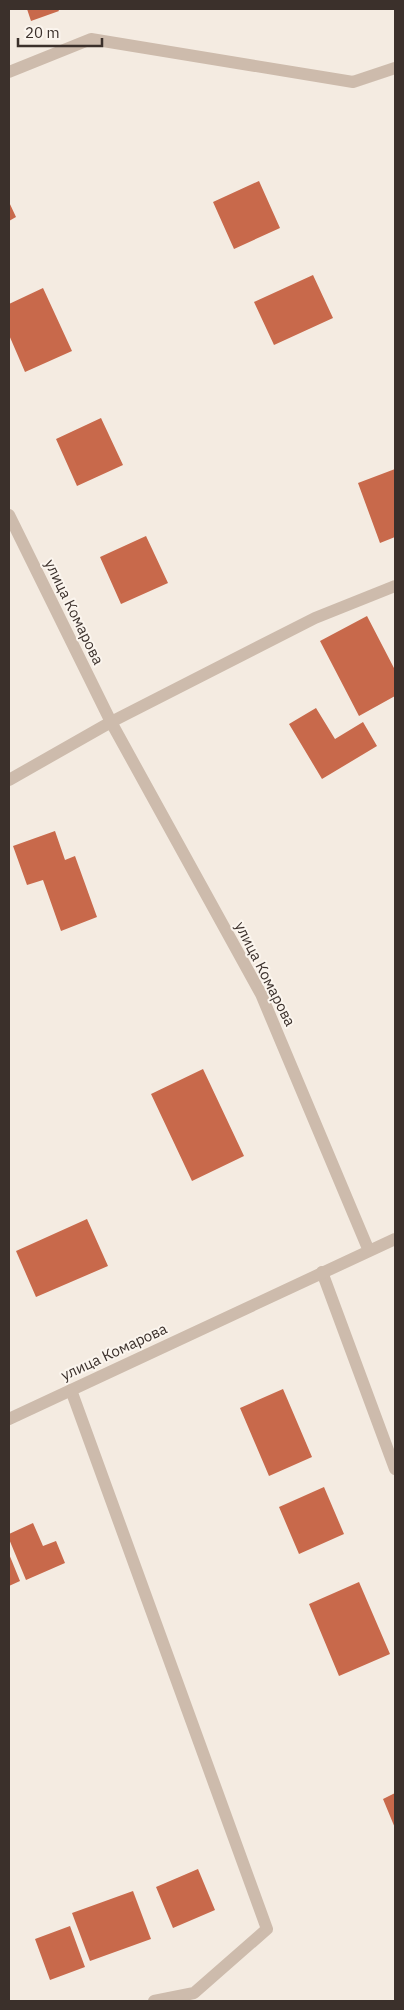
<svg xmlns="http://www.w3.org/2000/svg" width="404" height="2010" font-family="'IBM Plex Sans',sans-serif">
  <rect width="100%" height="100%" fill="#f4ebe1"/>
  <!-- building -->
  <path fill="#c8694b" d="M27 9H58L59 11 31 21Z
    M259 181 280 228 234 249 213 202Z
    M9 202 16 217 9 221Z
    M313 275 333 318 274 345 254 302Z
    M43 288 72 351 25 372 9 335V304Z
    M101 418 123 465 77 486 56 439Z
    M395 469V537L380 543 358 483Z
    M146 536 168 583 121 604 100 557Z
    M367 616 395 670V696L359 716 320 641Z
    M316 708 335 739 363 722 377 746 322 779 289 724Z
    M55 831 65 860 75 856 97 917 61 931 43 880 27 885 13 846Z
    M203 1069 244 1156 192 1181 151 1094Z
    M87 1219 108 1266 36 1297 16 1251Z
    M283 1389 312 1457 269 1476 240 1408Z
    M324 1487 344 1534 299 1554 279 1507Z
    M33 1523 43 1546 56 1541 65 1563 26 1580 9 1539V1534Z
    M9 1554 20 1581 9 1586Z
    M359 1582 390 1654 339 1676 309 1604Z
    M395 1793V1828L383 1799Z
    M198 1869 215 1910 173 1928 156 1887Z
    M133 1891 151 1939 90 1961 72 1913Z
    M70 1926 85 1967 50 1980 35 1939Z"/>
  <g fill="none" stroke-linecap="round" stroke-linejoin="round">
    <!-- lane -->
    <path stroke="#cdbbac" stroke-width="12" d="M322 1272 395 1469
      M71 1390 267 1929 194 1993 154 2001"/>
    <!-- street -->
    <path stroke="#cdbbac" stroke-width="12" d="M9 72 91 39 353 82 395 68
      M9 515 111 722 261 994 369 1251
      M9 780 111 722 315 618 395 586
      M9 1419 395 1239"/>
  </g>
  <g text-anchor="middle" stroke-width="4" stroke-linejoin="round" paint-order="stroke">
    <!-- street labels -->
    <g font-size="15" fill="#3b302b" stroke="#fbf5ee">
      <text transform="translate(74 612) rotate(64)" y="5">улица Комарова</text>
      <text transform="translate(265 974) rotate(63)" y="5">улица Комарова</text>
      <text transform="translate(114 1352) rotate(-25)" y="5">улица Комарова</text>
    </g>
  </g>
  <!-- border -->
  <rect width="404" height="2010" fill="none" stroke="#3b302b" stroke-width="20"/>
  <!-- scale -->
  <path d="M18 38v8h84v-8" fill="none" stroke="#3b302b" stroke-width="2.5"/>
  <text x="25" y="38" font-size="15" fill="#3b302b" stroke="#fbf5ee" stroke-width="4" paint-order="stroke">20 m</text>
</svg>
